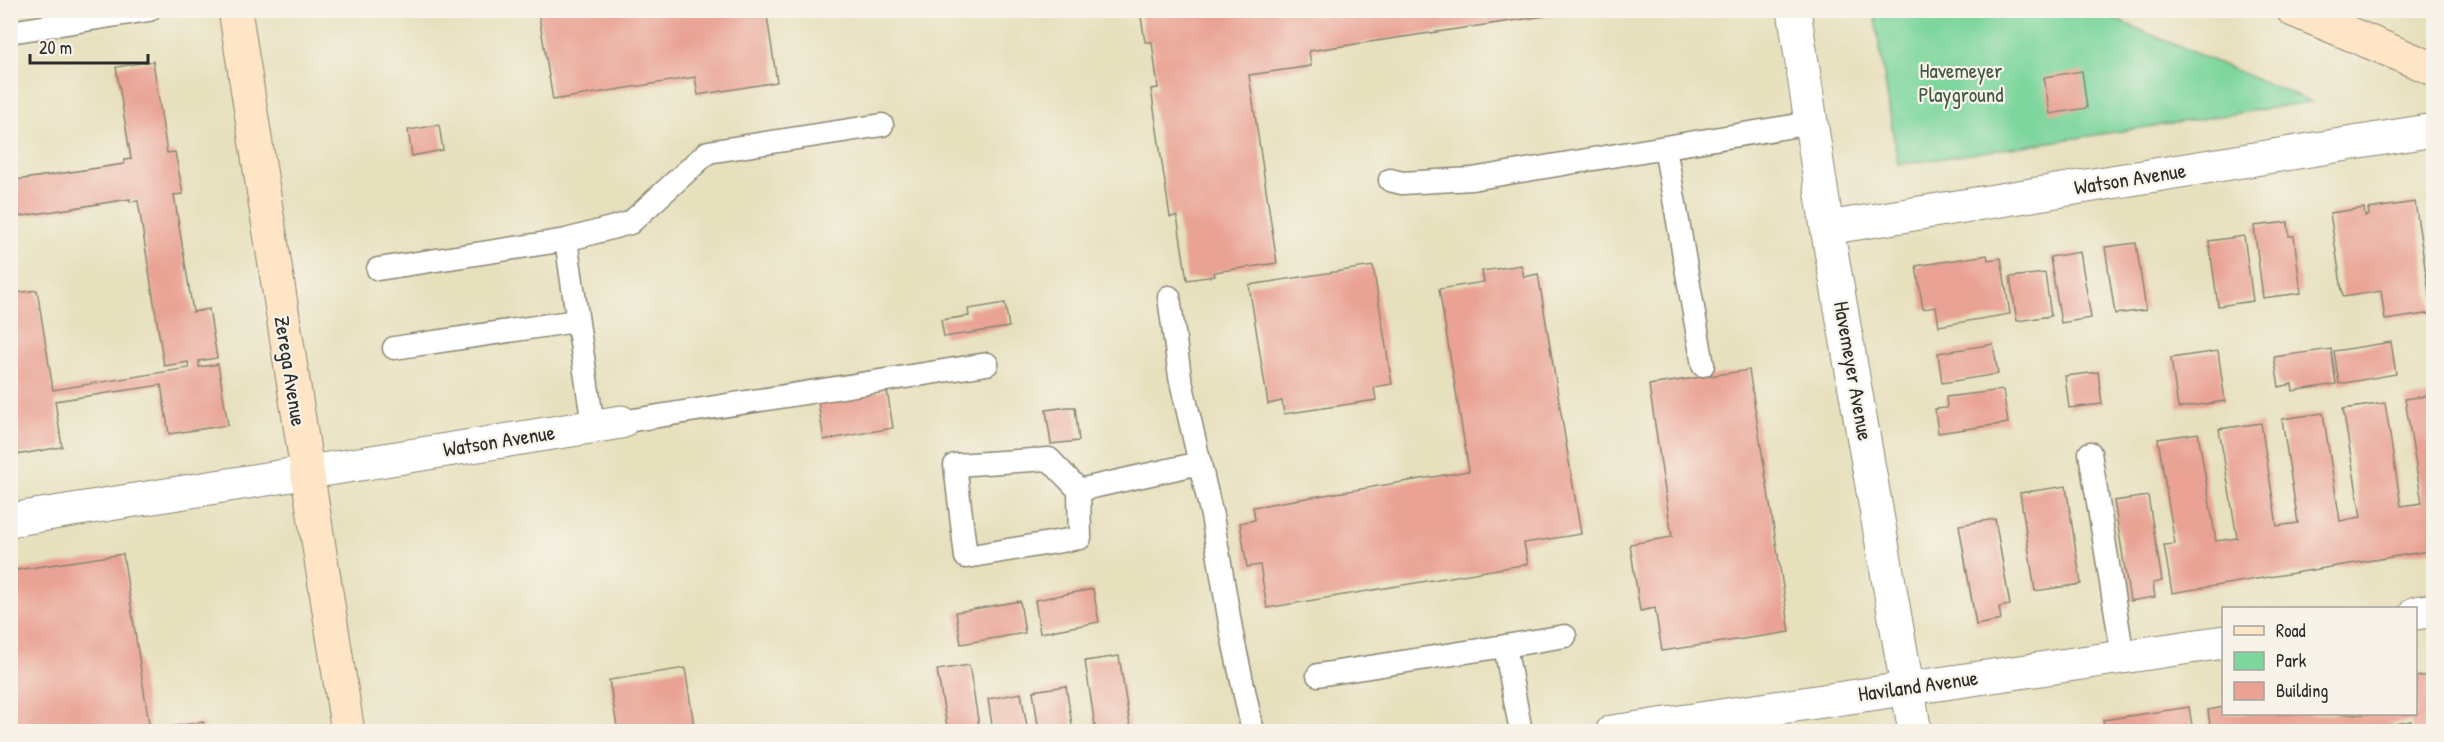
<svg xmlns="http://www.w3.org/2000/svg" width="2444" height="742" font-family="'Patrick Hand',sans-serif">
  <rect width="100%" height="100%" fill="#f7f3e8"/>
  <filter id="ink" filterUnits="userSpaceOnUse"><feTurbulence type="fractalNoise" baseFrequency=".0167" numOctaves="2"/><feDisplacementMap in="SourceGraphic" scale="12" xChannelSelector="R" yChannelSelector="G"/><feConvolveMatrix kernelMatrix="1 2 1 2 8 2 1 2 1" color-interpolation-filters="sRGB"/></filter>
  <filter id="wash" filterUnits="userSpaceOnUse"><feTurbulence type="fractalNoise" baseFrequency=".008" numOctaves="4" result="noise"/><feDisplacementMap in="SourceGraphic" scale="24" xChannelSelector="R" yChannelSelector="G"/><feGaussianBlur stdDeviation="1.35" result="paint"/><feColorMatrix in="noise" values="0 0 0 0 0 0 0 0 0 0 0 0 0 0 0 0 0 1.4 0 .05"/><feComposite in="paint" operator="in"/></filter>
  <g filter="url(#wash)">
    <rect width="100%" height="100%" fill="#e7e0bd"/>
    <!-- green -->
    <path fill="#7dd69d" stroke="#548064" stroke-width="1.5" d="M1874 11H2095L2311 102 1898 165Z"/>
    <g id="blocks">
      <!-- building -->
      <path fill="#e9a293" d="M538 10H766L777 82 698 95 695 77 553 100Z
        M1140 10H1565V13L1309 51 1311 66 1249 75 1277 263 1214 272 1215 276 1187 280 1177 216 1170 217 1151 89 1158 88 1152 42H1145Z
        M153 61 167 153 175 152 183 194 174 195 193 312 209 309 217 358 199 361V367L218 364 228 425 169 434 161 385 55 401 62 447 10 456V294L37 290 53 390 189 368 188 362 164 366 138 201 130 202V199L11 218 10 213V181L124 164V160L131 159 116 67Z
        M2082 71 2087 108 2050 114 2044 77Z
        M439 125 443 150 412 156 408 130Z
        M2415 202 2432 313 2385 320 2381 291 2343 297 2330 213 2364 208 2365 216 2369 215 2368 209Z
        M2288 222 2289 236H2294L2301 293 2263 298 2254 226Z
        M2244 236 2253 301 2218 306 2209 241Z
        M2136 243 2146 310 2115 314 2105 247Z
        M2080 252 2091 318 2061 323 2050 257Z
        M1987 255 1988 260 2001 258 2010 314 1939 326 1936 307 1923 309 1916 266Z
        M1521 265 1524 277 1538 274 1581 534 1524 543 1528 564 1267 608 1260 565 1247 567 1240 523 1255 520 1253 507 1469 471 1439 289 1484 282 1482 271Z
        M1373 266 1392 384 1374 387 1376 400 1284 414 1282 401 1268 404 1249 285Z
        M2045 273 2051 316 2017 321 2010 277Z
        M1005 303 1009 327 944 337 941 320 969 316 968 309Z
        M2391 342 2396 374 2339 384 2334 351Z
        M1993 344 1998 374 1942 383 1938 353Z
        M2331 349 2336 384 2293 391 2292 384 2279 387 2274 357Z
        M2218 351 2225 401 2178 408 2171 358Z
        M1749 370 1790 632 1662 651 1655 608 1640 611 1630 544 1672 537 1649 385Z
        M2098 372 2102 404 2069 408 2065 376Z
        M887 390 893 428 824 440 818 402Z
        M2003 390 2008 423 1938 433 1935 409 1947 408 1946 397Z
        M2434 395V550L2172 593 2164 545 2175 544 2158 439 2198 433 2216 541 2237 538 2219 429 2261 423 2277 526 2298 523 2282 419 2323 413 2340 521 2361 517 2343 409 2385 403 2401 506 2422 503 2405 399Z
        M1068 407H1075L1079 441 1051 444 1046 410Z
        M2066 486 2081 584 2035 591 2020 493Z
        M2148 496 2162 581 2153 583 2155 597 2130 601 2114 501Z
        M1995 519 2010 605 1999 607 2001 620 1976 625 1959 525Z
        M123 554 150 730 203 722 205 732H10V571Z
        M1093 589 1099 622 1040 633 1035 600Z
        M1020 601 1025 633 961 644 956 612Z
        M1119 656 1131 732H1096L1085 661Z
        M969 665 980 732H948L937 670Z
        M685 668 695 732H618L609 680Z
        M2434 674V732H2412L2411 721 2390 725 2391 732H2211L2208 710 2224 707V714H2416V677Z
        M1066 686 1073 732H1039L1033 691Z
        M1021 693 1028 732H993L988 699Z
        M2189 707 2193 732H2105L2103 720Z"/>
    </g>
  </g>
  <g filter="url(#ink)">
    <use href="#blocks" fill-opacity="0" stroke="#898674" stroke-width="1.5"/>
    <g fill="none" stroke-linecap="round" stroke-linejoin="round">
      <!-- lane casing -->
      <g stroke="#898674" stroke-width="25">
        <path id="lane" d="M10 32 149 10
          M1665 147 1703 365
          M1390 180 1402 183 1472 179 1811 123
          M378 269 566 240
          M1169 297 1180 377 1212 516 1232 635 1253 732
          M394 348 576 321
          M621 422 987 364
          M593 426 566 240 630 223 708 152 882 125
          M2090 453 2123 657
          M1079 490 1049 459 955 465 966 557 1080 538 1079 490 1200 463
          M1505 646 1565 636
          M1318 675 1505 646 1521 732"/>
      </g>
      <!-- street casing -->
      <g stroke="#898674" stroke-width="35">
        <path id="street" d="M1794 10 1827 228 1915 732
          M1827 228 2434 130
          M10 520 621 422
          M2416 613 2434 610
          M1612 732 2224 642"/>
      </g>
      <!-- secondary casing -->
      <g stroke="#898674" stroke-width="35">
        <path id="secondary" d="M235 10 348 732
          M2293 10 2434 69"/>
      </g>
      <!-- lane -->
      <use href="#lane" stroke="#fff" stroke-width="22"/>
      <!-- street -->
      <use href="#street" stroke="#fff" stroke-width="33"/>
      <!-- secondary -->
      <use href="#secondary" stroke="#fde5c5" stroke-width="33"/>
    </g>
  </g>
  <g text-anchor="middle" stroke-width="4.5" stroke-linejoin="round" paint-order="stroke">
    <!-- park labels -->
    <g font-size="21" fill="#405648" stroke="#f7f3e8">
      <text x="1961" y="78">Havemeyer<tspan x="1961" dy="24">Playground</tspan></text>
    </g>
    <!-- street labels -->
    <g font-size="21" fill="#2b2b2b" stroke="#f7f3e8">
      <text transform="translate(2130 179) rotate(-9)" y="7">Watson Avenue</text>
      <text transform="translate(290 371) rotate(81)" y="7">Zerega Avenue</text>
      <text transform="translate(1853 371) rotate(80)" y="7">Havemeyer Avenue</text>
      <text transform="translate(499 441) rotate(-9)" y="7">Watson Avenue</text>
      <text transform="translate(1918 686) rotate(-8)" y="7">Haviland Avenue</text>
    </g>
  </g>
  <!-- margin -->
  <rect width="2444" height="742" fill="none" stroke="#f7f3e8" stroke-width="36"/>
  <!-- legend -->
  <rect x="2222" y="607" width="195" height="108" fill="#f7f3e8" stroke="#a5a39c" stroke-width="1.5"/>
  <rect x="2234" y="626" width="30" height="9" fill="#fde5c5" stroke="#a5a39c" stroke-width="1.5"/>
  <text x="2276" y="637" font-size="18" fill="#2b2b2b">Road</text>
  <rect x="2234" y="652" width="30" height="18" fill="#7dd69d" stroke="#a5a39c" stroke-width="1.5"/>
  <text x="2276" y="667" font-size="18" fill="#2b2b2b">Park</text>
  <rect x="2234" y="682" width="30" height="18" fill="#e9a293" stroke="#a5a39c" stroke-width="1.5"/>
  <text x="2276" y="697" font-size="18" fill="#2b2b2b">Building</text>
  <!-- scale -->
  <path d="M30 54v9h118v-9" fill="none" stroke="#2b2b2b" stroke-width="3"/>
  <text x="39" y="54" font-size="18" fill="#2b2b2b" stroke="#f7f3e8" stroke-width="4.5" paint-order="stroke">20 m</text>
</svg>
